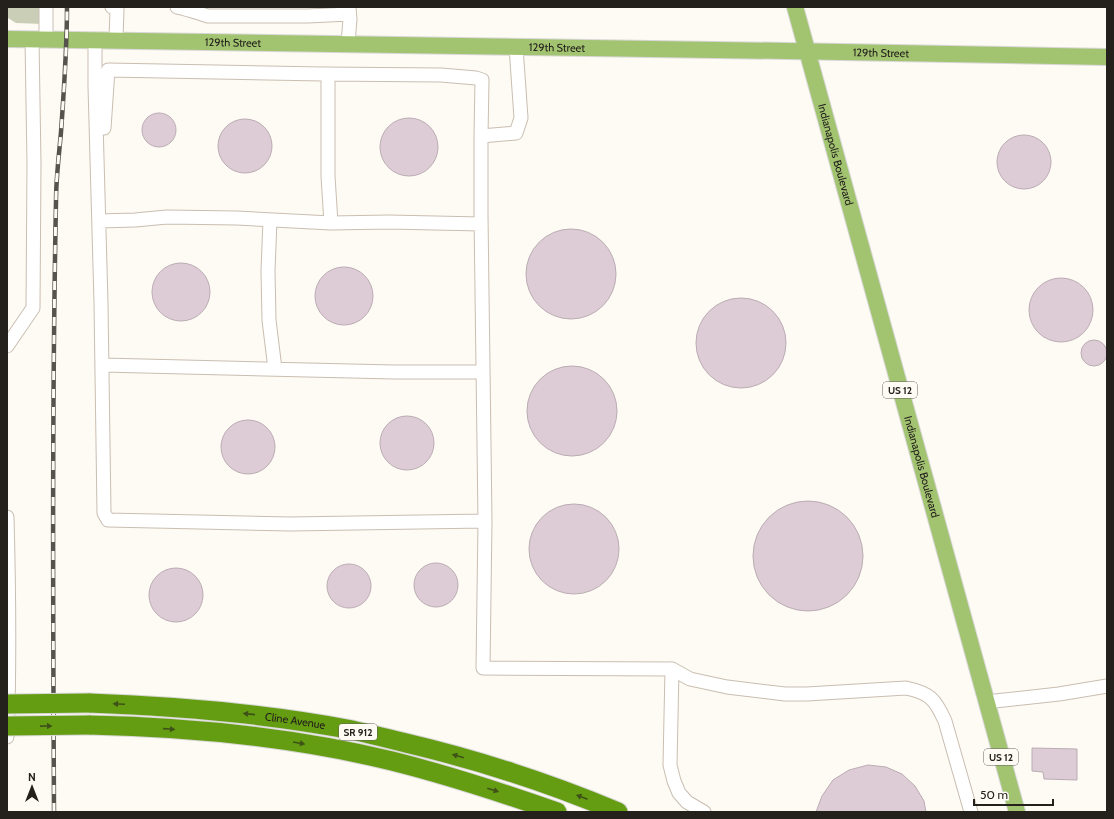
<svg xmlns="http://www.w3.org/2000/svg" width="1114" height="819" font-family="Cabin,sans-serif">
  <rect width="100%" height="100%" fill="#fefaf4"/>
  <!-- green -->
  <path fill="#cbceb6" d="M7 7H43V24L16 23 8 18Z"/>
  <!-- building -->
  <path fill="#ddccd5" stroke="#bbacb4" d="M142 130a17 17 0 1 1 34 0a17 17 0 1 1-34 0Z
    M380 147a29 29 0 1 1 58 0a29 29 0 1 1-58 0Z
    M218 146a27 27 0 1 1 54 0a27 27 0 1 1-54 0Z
    M997 162a27 27 0 1 1 54 0a27 27 0 1 1-54 0Z
    M526 274a45 45 0 1 1 90 0a45 45 0 1 1-90 0Z
    M152 292a29 29 0 1 1 58 0a29 29 0 1 1-58 0Z
    M315 296a29 29 0 1 1 58 0a29 29 0 1 1-58 0Z
    M1029 310a32 32 0 1 1 64 0a32 32 0 1 1-64 0Z
    M696 343a45 45 0 1 1 90 0a45 45 0 1 1-90 0Z
    M1081 353a13 13 0 1 1 26 0a13 13 0 1 1-26 0Z
    M527 411a45 45 0 1 1 90 0a45 45 0 1 1-90 0Z
    M380 443a27 27 0 1 1 54 0a27 27 0 1 1-54 0Z
    M221 447a27 27 0 1 1 54 0a27 27 0 1 1-54 0Z
    M753 556a55 55 0 1 1 110 0a55 55 0 1 1-110 0Z
    M529 549a45 45 0 1 1 90 0a45 45 0 1 1-90 0Z
    M414 585a22 22 0 1 1 44 0a22 22 0 1 1-44 0Z
    M327 586a22 22 0 1 1 44 0a22 22 0 1 1-44 0Z
    M149 595a27 27 0 1 1 54 0a27 27 0 1 1-54 0Z
    M1032 748 1077 749V780L1044 779 1043 772 1032 771Z
    M868 765 886 767 902 774 915 786 924 801 926 812H816L822 796 833 780 849 770Z"/>
  <g fill="none" stroke-linecap="round" stroke-linejoin="round">
    <!-- minor casing -->
    <g stroke="#c9beb1" stroke-width="15">
      <path id="minor" d="M46 7V39
        M112 7 117 9 116 40
        M177 7C188 9 198 13 208 16H308L349 14
        M95 40V86L101 303 104 513 108 520 290 524 485 521 481 215V136L516 133 521 118 516 47
        M348 44 350 19 349 7
        M328 74V176L331 223
        M104 128 108 70 323 74 441 75 476 78 482 80 481 136
        M270 220 268 271 269 320 275 369
        M99 221 135 220 167 217 237 218 331 223 389 222 481 224
        M7 346 33 308 34 164 32 39
        M102 365 394 372H483
        M7 517C9 591 10 664 7 737
        M485 521 483 668 672 669 670 765 674 781 679 793 687 802 704 812
        M672 669 690 679 727 687 785 694H807L906 688C930 693 935 699 945 721L971 812
        M986 702 1059 694 1107 686"/>
    </g>
    <!-- major casing -->
    <g stroke="#d8d7d6" stroke-width="18">
      <g id="major">
        <path id="s1" d="M795 7 1017 812"/>
        <path id="s2" d="M7 39 787 51 1107 57"/>
      </g>
    </g>
    <!-- highway casing -->
    <g stroke="#d8d7d6" stroke-width="21">
      <g id="highway">
        <path id="s3" d="M89 703C175 706 261 713 347 729 366 733 386 738 406 743 478 760 549 783 618 812"/>
        <path d="M89 725C190 727 293 737 392 761 448 775 503 793 557 812"/>
      </g>
    </g>
    <!-- minor -->
    <use href="#minor" stroke="#fff" stroke-width="13"/>
    <!-- major -->
    <use href="#major" stroke="#a2c471" stroke-width="16"/>
    <!-- highway -->
    <use href="#highway" stroke="#649d12" stroke-width="19"/>
    <!-- rail casing -->
    <g stroke="#56524e" stroke-width="4.5">
      <path id="rail" d="M54 812C53 608 52 405 56 201 56 178 59 155 61 132 64 90 67 49 67 7"/>
    </g>
    <!-- rail -->
    <use href="#rail" stroke="#fefaf4" stroke-width="3" stroke-dasharray="9" stroke-linecap="butt"/>
    <!-- highway-bridge casing -->
    <g stroke="#d8d7d6" stroke-width="21" stroke-linecap="butt">
      <path id="highway-bridge" d="M7 704 89 703
        M7 726 89 725"/>
    </g>
    <!-- highway-bridge -->
    <use href="#highway-bridge" stroke="#649d12" stroke-width="19"/>
  </g>
  <!-- one-way arrows -->
  <defs><path id="oneway-solid" d="M-6-.8H1V-3.2L6.5 0L1 3.2V.8H-6Z"/></defs>
  <g fill="#3e5218">
    <use href="#oneway-solid" transform="translate(119 704) rotate(-178)"/>
    <use href="#oneway-solid" transform="translate(249 714) rotate(-174)"/>
    <use href="#oneway-solid" transform="translate(46 726) rotate(-1)"/>
    <use href="#oneway-solid" transform="translate(169 729) rotate(4)"/>
    <use href="#oneway-solid" transform="translate(299 743) rotate(10)"/>
    <use href="#oneway-solid" transform="translate(458 756) rotate(-164)"/>
    <use href="#oneway-solid" transform="translate(493 790) rotate(18)"/>
    <use href="#oneway-solid" transform="translate(582 797) rotate(-159)"/>
  </g>
  <g text-anchor="middle" stroke-width="4" stroke-linejoin="round" paint-order="stroke">
    <!-- shield labels -->
    <g fill="#fefaf4" stroke="#65615d" stroke-width="1">
      <rect x="883" y="382" width="34" height="16" rx="3"/>
      <rect x="339" y="724" width="38" height="16" rx="3"/>
      <rect x="984" y="749" width="34" height="16" rx="3"/>
    </g>
    <g font-size="10" font-weight="bold" fill="#24201c">
      <text x="900" y="394">US 12</text>
      <text x="358" y="736">SR 912</text>
      <text x="1001" y="761">US 12</text>
    </g>
    <!-- street labels -->
    <g font-size="11" fill="#24201c" stroke="#fefaf4">
      <text dy="4" stroke="none"><textPath href="#s2" startOffset="226">129th Street</textPath></text>
      <text dy="4" stroke="none"><textPath href="#s2" startOffset="550">129th Street</textPath></text>
      <text dy="4" stroke="none"><textPath href="#s2" startOffset="874">129th Street</textPath></text>
      <text dy="4" stroke="none"><textPath href="#s1" startOffset="153">Indianapolis Boulevard</textPath></text>
      <text dy="4" stroke="none"><textPath href="#s1" startOffset="477">Indianapolis Boulevard</textPath></text>
      <text dy="4" stroke="none"><textPath href="#s3" startOffset="207">Cline Avenue</textPath></text>
    </g>
  </g>
  <!-- border -->
  <rect width="1114" height="819" fill="none" stroke="#24201c" stroke-width="16"/>
  <!-- north arrow -->
  <g transform="translate(32 787)" stroke="#fefaf4" stroke-width="3" paint-order="stroke">
  <path d="M0-3L7 15L0 10L-7 15Z" fill="#24201c"/>
  <text y="-6" font-size="11" font-weight="bold" text-anchor="middle" fill="#24201c">N</text>
  </g>
  <!-- scale -->
  <path d="M974 799v6h79v-6" fill="none" stroke="#24201c" stroke-width="2"/>
  <text x="980" y="799" font-size="12" fill="#24201c" stroke="#fefaf4" stroke-width="3" paint-order="stroke">50 m</text>
</svg>
